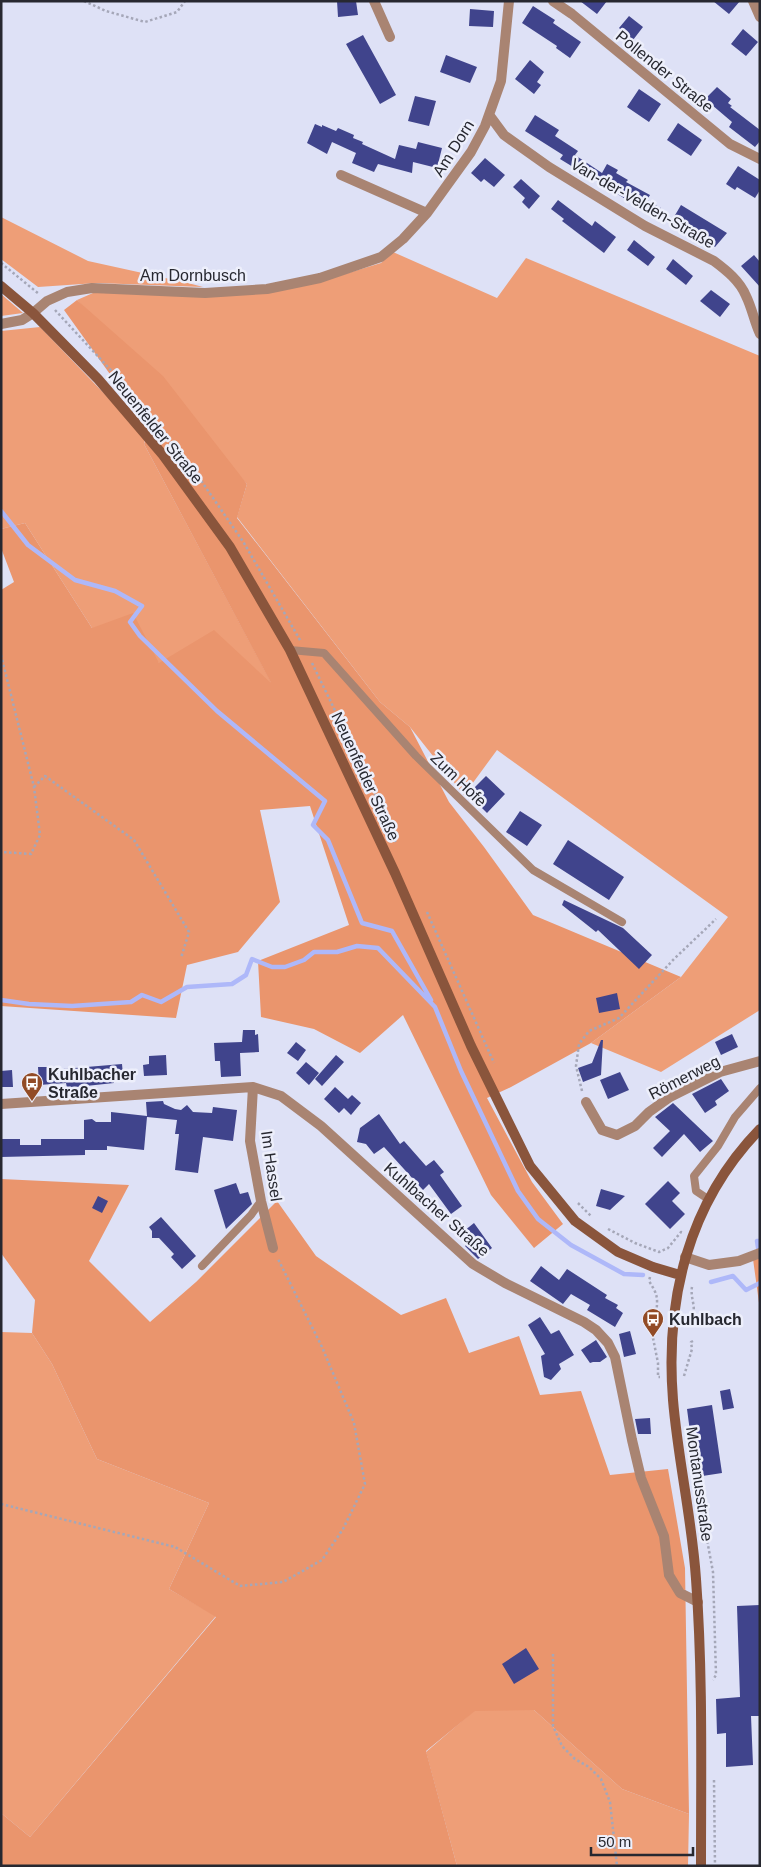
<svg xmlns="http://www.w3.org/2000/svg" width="761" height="1867" font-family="Arial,sans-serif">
  <rect width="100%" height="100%" fill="#dee1f6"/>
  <!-- green -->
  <path fill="#ee9e77" d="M1 217 88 261 188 283 203 287 97 283 38 287 1 259Z
    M393 252 497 298 526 258 760 356V1010L661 1072 591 1043 681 977 728 917 497 750 464 795 410 727 380 702 237 517 247 484 77 300 93 293 312 284 381 263Z
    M1 294 23 313 1 316Z
    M40 327 146 437 144 444 272 684 159 663 92 628 25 523 1 529V331Z
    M1 1332 32 1333 52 1364 97 1459 209 1503 169 1589 216 1616 30 1837 1 1813Z
    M475 1710H534L622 1789 689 1814 688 1866H457L426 1752Z"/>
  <!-- forest -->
  <path fill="#ea956d" d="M77 300 163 376 247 484 237 518 380 702 410 727 449 802 484 847 533 915 681 977 591 1043 511 1087 487 1098 532 1182 563 1224 534 1248 491 1195 403 1015 360 1053 314 1029 261 1017 258 961 349 925 310 806 260 810 280 902 238 952 187 965 176 1018 1 1006V590L14 582 1 548V529L25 523 92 628 133 613 159 663 214 630 271 683 144 444 150 430 64 310Z
    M1 1179 129 1185 89 1261 150 1322 196 1282 277 1201 316 1256 401 1315 446 1298 469 1353 519 1336 540 1395 581 1391 610 1475 668 1469 685 1568 689 1814 622 1789 534 1710 475 1711 426 1751 457 1866H1V1813L30 1837 216 1617 169 1589 209 1503 97 1459 52 1364 32 1333 35 1300 1 1253Z
    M760 1256V1310L753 1259Z"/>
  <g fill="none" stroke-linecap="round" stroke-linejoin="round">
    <!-- stream -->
    <path stroke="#aeb8f9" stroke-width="4.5" d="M1 511 28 545 75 580 115 591 142 606 130 622 140 636 217 711 325 801 313 825 328 840 362 923 392 931 431 1000
      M1 1000 29 1004 72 1006 131 1002 142 995 161 1002 187 987 232 984 246 975 252 959 272 967H285L304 960 314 952H337L357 946 378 948 435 1007 461 1071 518 1191 538 1219 571 1245 624 1274 643 1275
      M759 1254 757 1241H760
      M711 1282 733 1276 746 1290 760 1283"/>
  </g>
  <!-- building -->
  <path fill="#40448c" d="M337 1H356L358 15 338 17Z
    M580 1H607L597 14Z
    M713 1H740L729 14Z
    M533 6 555 20 553 23 581 42 570 58 556 48 557 46 522 23Z
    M470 9 494 11 493 27 469 26Z
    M629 16 643 27 633 40 619 28Z
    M743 29 758 42 746 56 731 44Z
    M363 35 396 95 380 104 346 44Z
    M446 55 477 67 470 83 440 72Z
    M530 60 544 72 537 82 541 85 534 94 515 79Z
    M717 87 731 99 728 103 732 106 730 107 760 130V141L755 147 729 127 732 122 705 99Z
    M639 89 661 104 649 122 627 107Z
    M415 96 436 101 429 126 408 121Z
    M535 115 559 130 555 136 578 151 575 155 602 173 607 164 618 170 616 173 628 180 626 182 650 195 647 200 661 208 655 217 560 159 563 155 525 131Z
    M678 123 702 140 691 156 667 140Z
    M315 124 322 127V125L336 131 338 128 354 135 353 138 363 142 362 144 395 159 399 145 416 149 418 142 442 148 437 168 413 162 412 173 378 164 374 172 352 163 356 153 332 142 327 154 307 143Z
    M485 158 505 175 494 187 484 179 481 182 471 173Z
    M738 166 760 180V190L755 198 737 187 735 190 726 184Z
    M521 179 540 196 529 209 522 202 525 198 513 187Z
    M558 200 592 226 595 221 616 237 604 253 562 221 564 219 551 209Z
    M681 205 727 233 715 247 671 222Z
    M634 240 655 257 648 266 627 250Z
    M754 255 760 262V287L741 266Z
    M673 259 693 276 686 285 666 269Z
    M711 290 730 304 720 317 700 301Z
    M486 776 505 794 487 813 468 794Z
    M520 811 542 825 527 846 506 832Z
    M568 840 624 877 609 900 553 864Z
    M564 900 623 928 652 955 639 969 598 930 596 932 562 905Z
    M617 993 620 1009 599 1013 596 998Z
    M243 1030H255V1035L258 1034 259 1052 240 1053 241 1076 221 1077 220 1061H215L214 1043 242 1042Z
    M732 1034 738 1047 721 1055 715 1042Z
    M601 1040H603L601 1075 583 1082 578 1068 592 1063Z
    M296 1042 306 1050 298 1061 287 1053Z
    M166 1055 167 1075 144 1076 143 1065 149 1064V1056Z
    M336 1055 344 1062 322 1086 315 1079Z
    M306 1062 319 1073 309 1085 296 1073Z
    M122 1064 123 1075 114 1076V1083L67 1088 66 1083 39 1085 38 1067H51V1070Z
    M702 1065 706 1072 694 1077 690 1071Z
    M12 1070 13 1087H1V1071Z
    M620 1072 629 1090 608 1099 600 1080Z
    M721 1079 729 1091 715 1101 717 1105 705 1113 692 1094Z
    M335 1087 348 1099 352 1095 361 1103 351 1115 344 1108 339 1113 324 1099Z
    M163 1101 164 1104 175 1109 181 1110 187 1105 193 1112 212 1113 213 1107 237 1110 233 1141 203 1137 198 1173 175 1170 179 1134H175L177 1120 147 1117 144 1150 107 1146V1150H85V1155L1 1157V1139H20V1145H41V1139H84V1120L92 1119 96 1122H111V1112L147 1116 146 1102Z
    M673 1103 713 1141 700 1152 684 1134 662 1157 653 1148 670 1131 655 1117Z
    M379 1114 400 1144 404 1141 426 1166 434 1160 444 1172 440 1175 462 1206 451 1214 429 1184 423 1190 384 1147 374 1154 366 1144 357 1142 360 1128Z
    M668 1181 680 1193 672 1201 685 1214 670 1229 645 1204Z
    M236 1183 240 1194 248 1192 252 1204 226 1229 214 1190Z
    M601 1189 625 1196 610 1210 596 1206Z
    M98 1196 108 1201 102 1213 92 1208Z
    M161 1217 196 1256 182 1269 171 1257 174 1254 159 1238H152V1231L149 1227Z
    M474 1223 492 1248 478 1259 465 1246 471 1241 464 1231Z
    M541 1266 559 1280 567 1269 607 1295 605 1298 618 1305 616 1308 623 1313 615 1327 587 1310 590 1305 571 1294 563 1304 530 1281Z
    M540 1317 551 1334 559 1330 574 1355 559 1364 561 1369 551 1380 544 1377 541 1356 545 1354 528 1325Z
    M630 1331 636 1354 624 1357 619 1334Z
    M596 1340 607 1357 600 1362H593L590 1363 581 1350Z
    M730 1389 734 1408 723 1410 720 1391Z
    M712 1405 722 1473 696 1477 687 1409Z
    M650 1418 651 1434H638L635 1419Z
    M760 1605V1716H751L753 1765 726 1767V1733L717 1734 716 1699 740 1697 737 1606Z
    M526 1648 539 1669 514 1684 502 1664Z"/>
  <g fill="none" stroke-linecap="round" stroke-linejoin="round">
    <!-- path -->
    <path stroke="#a5a7b8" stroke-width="2.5" stroke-dasharray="2.5 2.5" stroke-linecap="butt" d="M84 1 106 11 145 22 177 12 185 1
      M1 263 39 294
      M55 310 119 379 202 482 244 543 300 640
      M1 609V628
      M1 655 34 787 40 835 31 854 1 852
      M312 663 371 785 396 843
      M34 787 45 776 134 840 189 932 181 958
      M427 912 494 1063
      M582 1091 576 1066 579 1044 589 1031 619 1018 674 959 716 919
      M578 1203 592 1217
      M608 1229 635 1243 659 1252 668 1248 681 1232 684 1233
      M650 1277 649 1281C658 1295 658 1298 656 1314
      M692 1319C697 1308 690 1298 692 1287
      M653 1338 658 1363V1377H660
      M684 1376 692 1349 691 1342 693 1341
      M699 1497 713 1572 716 1675 713 1680
      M1 1504 175 1547 240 1586 283 1582 322 1560 343 1529 365 1484 354 1423 322 1347 278 1259
      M553 1654V1726L562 1746 575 1759 589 1767 601 1779 610 1802 617 1866
      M714 1780 715 1866"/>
    <!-- service -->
    <path stroke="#a98472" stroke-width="8" d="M290 650 324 653 416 756 533 870 622 922
      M708 1199 696 1191 694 1176 718 1146 735 1117 760 1088
      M202 1266 251 1215 261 1201"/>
    <!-- minor -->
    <path stroke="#a98472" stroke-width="10" d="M374 1 390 37
      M553 1 572 14 730 144 760 159
      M753 1 760 17
      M490 116 504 135 549 167 645 226 714 261C726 270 740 281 746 296 752 308 754 321 760 334
      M341 175 427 213
      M1 324 22 320 33 313 47 301 67 292 92 288 205 293 267 289 320 278 381 257 403 239 427 213 471 152 485 126 501 81 509 1
      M253 1087 250 1141 261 1201 273 1248
      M586 1102 602 1130 617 1135 635 1126 649 1112 670 1097 720 1072 760 1061
      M1 1104 253 1087 281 1096 321 1126 473 1264 505 1283 584 1322 596 1330 608 1343 615 1357 632 1440 641 1478 664 1536 669 1575 680 1593 698 1602
      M685 1257 709 1265 739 1261 760 1253"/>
    <!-- secondary -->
    <path stroke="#8a553c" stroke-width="10" d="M1 286 33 313 98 379 163 455 230 547 290 650 395 873 471 1046 530 1166 575 1221 618 1252 653 1267 680 1275
      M701 1866C701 1770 703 1674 696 1579 692 1519 678 1460 673 1400 665 1300 688 1203 760 1129"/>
  </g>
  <!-- icons -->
  <defs>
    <g id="bus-pin" transform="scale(1.125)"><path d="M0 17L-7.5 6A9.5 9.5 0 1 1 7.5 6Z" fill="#924b26" stroke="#edeffb"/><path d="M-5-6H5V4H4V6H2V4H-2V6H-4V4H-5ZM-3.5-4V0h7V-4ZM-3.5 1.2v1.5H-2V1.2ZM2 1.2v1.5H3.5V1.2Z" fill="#fff"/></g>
  </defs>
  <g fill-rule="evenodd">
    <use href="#bus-pin" x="32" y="1083"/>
    <use href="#bus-pin" x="653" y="1319"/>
  </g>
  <g text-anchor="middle" stroke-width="5" stroke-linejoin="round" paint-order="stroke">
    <!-- street labels -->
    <g font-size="16" fill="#272830" stroke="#edeffb">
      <text transform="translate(665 71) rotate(39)" y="6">Pollender Straße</text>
      <text transform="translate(453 148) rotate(-58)" y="6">Am Dorn</text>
      <text transform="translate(643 203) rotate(30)" y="6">Van-der-Velden-Straße</text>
      <text x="193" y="281">Am Dornbusch</text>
      <text transform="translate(156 427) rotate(51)" y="6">Neuenfelder Straße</text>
      <text transform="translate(366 776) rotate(65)" y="6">Neuenfelder Straße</text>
      <text transform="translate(459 779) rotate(44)" y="6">Zum Hofe</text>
      <text transform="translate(684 1077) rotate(-27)" y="6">Römerweg</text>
      <text transform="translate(272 1166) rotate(82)" y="6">Im Hassel</text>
      <text transform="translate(437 1209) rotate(41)" y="6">Kuhlbacher Straße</text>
      <text transform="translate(700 1484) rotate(82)" y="6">Montanusstraße</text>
    </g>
    <!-- poi labels -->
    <g font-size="16" font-weight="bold" fill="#272830" stroke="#edeffb" text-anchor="start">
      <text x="48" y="1080">Kuhlbacher<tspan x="48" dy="18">Straße</tspan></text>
      <text x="669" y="1325">Kuhlbach</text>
    </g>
  </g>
  <!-- border -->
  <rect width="761" height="1867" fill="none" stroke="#272830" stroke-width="5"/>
  <!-- scale -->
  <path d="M591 1847v8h102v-8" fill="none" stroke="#272830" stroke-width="2.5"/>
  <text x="598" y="1847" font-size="15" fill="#272830" stroke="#edeffb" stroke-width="4" paint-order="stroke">50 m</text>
</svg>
